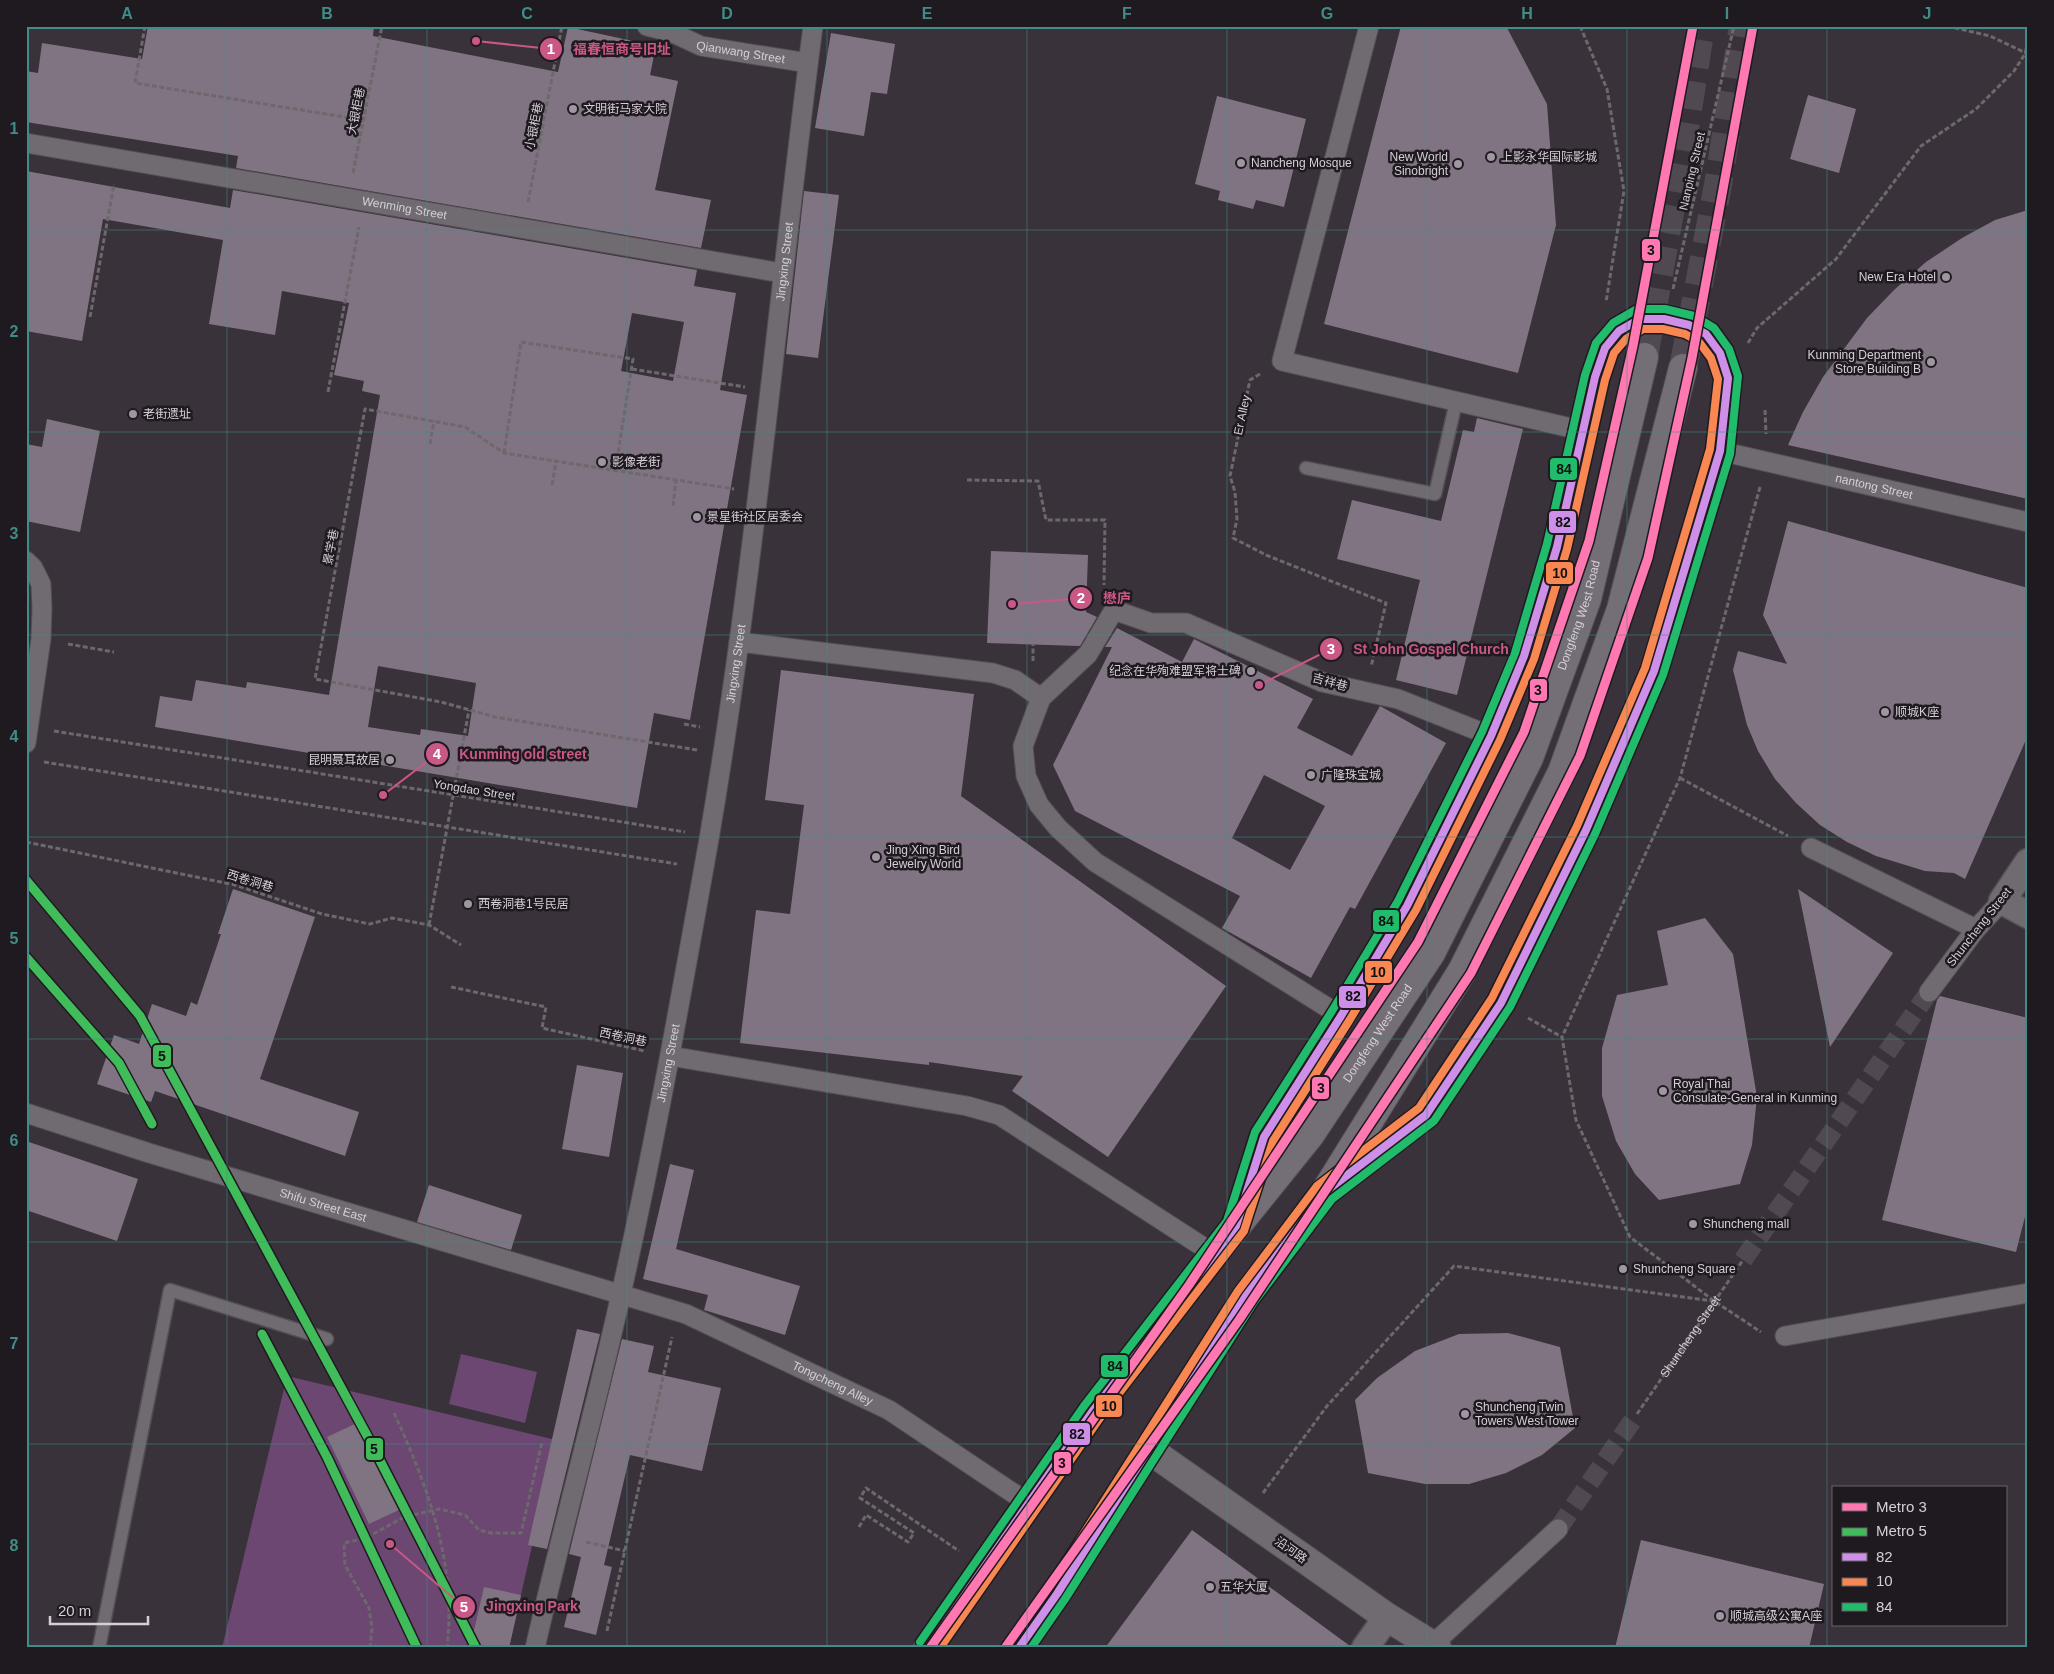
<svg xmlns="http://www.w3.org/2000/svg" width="2054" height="1674" font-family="Helvetica,'Noto Sans SC',sans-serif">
  <rect width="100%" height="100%" fill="#39323a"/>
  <!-- green -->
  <path fill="#6b4772" d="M461 1354 537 1372 525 1423 449 1404Z
    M287 1376 556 1440 509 1648H222Z"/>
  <!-- building -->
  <path fill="#807483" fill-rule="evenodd" d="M148 26H374L373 36 558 72 568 27 656 46 650 75 678 81 655 190 711 200 701 248 236 168 238 156 26 122V71L38 73 42 43 142 59Z
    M1401 26H1506L1547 104 1556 225 1518 373 1324 324Z
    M831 33 895 44 887 94 871 92 864 136 815 128Z
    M1808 95 1856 109 1839 173 1790 159Z
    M1217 96 1306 119 1284 207 1256 200 1253 209 1218 200 1220 191 1195 184Z
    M26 171 230 208 233 190 697 270 694 286 736 293 720 390 747 395 690 720 654 713 637 808 155 727 160 696 192 701 196 680 246 688 247 682 329 695 380 395 362 391 364 381 334 375 349 303 282 291 275 335 209 324 223 240 103 219 82 341 26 331ZM632 313 684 322 673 381 621 371ZM378 666 476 683 468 736 421 729 420 735 368 727Z
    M804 191 839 195 818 358 786 354Z
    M2028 210V499L1788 445 1803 412 1823 377 1867 318 1894 290 1926 262 1962 238 1995 220Z
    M1477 418 1523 429 1457 695 1396 680 1420 580 1337 559 1352 500 1441 521 1463 430 1474 432Z
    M47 419 100 431 80 532 26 521V444L42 447Z
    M1788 521 2028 588V735L1965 879 1954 873 1925 871 1876 856 1847 842 1820 825 1796 803 1775 779 1758 751 1747 725 1733 670 1738 651 1787 664 1763 615Z
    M991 551 1088 555 1086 612 1097 617 1080 646 987 643Z
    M1117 628 1182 662 1194 639 1313 699 1297 728 1352 756 1380 706 1446 743 1355 909 1350 907 1311 978 1222 928 1240 896 1075 811 1053 765 1112 647H1105ZM1264 775 1325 806 1290 870 1232 838Z
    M781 670 974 694 961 796 1226 986 1108 1157 1012 1091 1023 1076 929 1062V1065L740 1043 756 910 790 914 804 805 765 800Z
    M233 889 315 917 260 1079 359 1112 345 1156 155 1091 151 1102 97 1084 114 1035 139 1044 152 1004 186 1016 191 1002 197 1005 221 934H218Z
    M1798 889 1893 953 1830 1047Z
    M1705 918 1733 954 1757 1097 1752 1145 1740 1184 1659 1200 1635 1174 1616 1141 1602 1096V1048L1617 995 1668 985 1657 931Z
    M1940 996 2028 1018V1205L2016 1252 1882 1220 1937 1000Z
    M577 1065 623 1073 609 1157 562 1149Z
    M26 1141 138 1179 117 1241 26 1210Z
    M670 1164 694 1170 676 1249 800 1286 785 1335 704 1310 708 1295 643 1279Z
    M429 1185 522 1215 511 1250 417 1222Z
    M577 1329 600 1334 547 1549 528 1545Z
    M1508 1333 1560 1347 1575 1428 1542 1455 1506 1473 1469 1484H1425L1368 1473 1355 1400 1377 1378 1415 1351 1459 1334Z
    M622 1339 654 1346 648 1372 721 1388 702 1471 630 1455 604 1565 612 1567 596 1635 564 1627 581 1557 569 1554Z
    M359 1422 401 1509 369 1524 327 1437Z
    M1192 1530 1350 1646V1648H1105Z
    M1641 1540 1824 1584 1809 1648H1615Z
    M484 1587 521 1595 509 1648H470Z"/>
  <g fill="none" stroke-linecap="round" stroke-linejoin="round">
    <!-- pedestrian-tunnel -->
    <path stroke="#514952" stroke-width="19" stroke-dasharray="19 9" stroke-linecap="butt" d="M1743 1260 1929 992
      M1558 1529 1637 1414"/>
    <!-- secondary-tunnel -->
    <path stroke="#514952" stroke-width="28" stroke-dasharray="28 14" stroke-linecap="butt" d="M1644 357 1685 129 1701 26
      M1683 368 1718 185 1743 26"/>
    <!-- service casing -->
    <g stroke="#544e55" stroke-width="15">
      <path id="service" d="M1306 468 1435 494 1456 402
        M99 1648 170 1290 327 1339"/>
    </g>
    <!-- pedestrian casing -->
    <g stroke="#544e55" stroke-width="21">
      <g id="pedestrian">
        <path id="s2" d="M647 26 671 32 701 46 808 63"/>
        <path d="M1369 26 1282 361 1584 431"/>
        <path id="s3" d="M26 143 782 273"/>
        <path id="s4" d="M1720 451 2028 522"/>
        <path d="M26 561 33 568 41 584 42 608 41 639 26 743"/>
        <path d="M739 642 993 673 1015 680 1041 698"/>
        <path d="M1811 848 1976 929"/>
        <path d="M1929 992 1976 929 2002 901"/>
        <path d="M1341 1016 1095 862 1058 828 1039 805 1026 776 1023 746 1041 698 1088 654 1114 610 1151 623H1186L1322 682 1398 699 1491 736"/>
        <path d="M670 1056 967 1106 999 1115 1214 1254"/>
        <path id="s5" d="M26 1113 149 1153 686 1314 889 1410 1028 1503"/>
        <path d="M1785 1336 2028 1293"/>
        <path d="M1432 1645 1558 1529"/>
        <path id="s6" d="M535 1648C562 1529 595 1412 621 1294 655 1143 682 991 709 839 755 570 778 297 813 26"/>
      </g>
    </g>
    <!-- minor casing -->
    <g stroke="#544e55" stroke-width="29">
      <path id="minor" d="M2028 862 2002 901 2028 915
        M1365 1648 1387 1617"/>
    </g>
    <!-- tertiary casing -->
    <g stroke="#544e55" stroke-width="30">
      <path id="tertiary" d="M1148 1449 1387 1617 1437 1648"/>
    </g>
    <!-- secondary casing -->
    <g stroke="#544e55" stroke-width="30">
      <g id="secondary">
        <path d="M1236 1226 1264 1137 1341 1016 1407 906 1491 736 1524 656 1557 547 1595 377 1605 348 1619 331 1640 319H1664L1689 325 1706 334 1720 353 1728 378 1725 411 1720 451 1654 671 1586 830 1501 1003 1426 1115 1325 1192"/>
        <path id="s7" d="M928 1648 1092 1412 1214 1254 1310 1135 1431 953 1529 758 1587 599 1644 357"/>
        <path d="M1019 1648 1057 1594 1246 1296 1325 1192 1462 971 1562 772 1621 609 1683 368"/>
      </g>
    </g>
    <!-- path -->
    <g stroke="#6c686c" stroke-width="3" stroke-dasharray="5 2.5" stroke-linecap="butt">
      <path d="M145 26 135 83 363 120"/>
      <path d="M1580 26 1607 89 1624 191 1606 302"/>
      <path d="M1947 26 1990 36 2028 54"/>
      <path d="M353 173 382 26"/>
      <path d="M528 202 562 26"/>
      <path d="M1673 289 1734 26"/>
      <path d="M90 317 114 184"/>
      <path d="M1748 343 1757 328 1836 259 1921 146 1976 109 2014 71 2025 54 2028 41"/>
      <path d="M632 369 745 387"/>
      <path d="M1260 374 1250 380 1230 476 1235 492 1237 519 1233 538 1266 555 1386 603 1371 667"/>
      <path d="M328 392 359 227"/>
      <path d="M1765 410 1766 434"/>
      <path d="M430 444 434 421"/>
      <path d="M504 453 521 342 633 359 615 472"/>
      <path d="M967 480 1038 481 1046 520H1105L1104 585"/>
      <path d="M552 485 556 462"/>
      <path d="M1760 487 1680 778 1562 1037 1576 1120 1630 1237 1714 1301 1761 1332"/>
      <path d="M673 506 676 480"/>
      <path d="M68 644 114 652"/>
      <path d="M1033 661V644"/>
      <path d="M684 724 700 727"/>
      <path d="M54 731 685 832"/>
      <path d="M697 750 495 717 441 702 315 679 365 409 465 427 504 453 734 489"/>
      <path d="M44 762 677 864"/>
      <path d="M1680 778 1788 836"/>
      <path d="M26 842 235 885 322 914 370 924 392 918 429 925 461 945"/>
      <path d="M429 925 469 710"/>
      <path d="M451 987 546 1007 542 1028 645 1051"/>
      <path d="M1528 1018 1562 1037"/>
      <path d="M394 1413C428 1487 457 1564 447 1648"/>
      <path id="s1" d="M1637 1414 1743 1260"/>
      <path d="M1263 1493 1327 1406 1454 1266 1713 1301"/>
      <path d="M859 1527 866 1515 908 1542 914 1533 860 1498 866 1488 959 1551"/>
      <path d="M586 1542 625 1551"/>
      <path d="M607 1631 672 1337"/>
      <path d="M370 1648 372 1628 369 1608 345 1565 344 1543 366 1538 404 1517 439 1509 465 1515 479 1530 491 1533H521L542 1442"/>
    </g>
    <!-- service -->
    <use href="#service" stroke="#706b71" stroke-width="12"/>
    <!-- pedestrian -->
    <use href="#pedestrian" stroke="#706b71" stroke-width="19"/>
    <!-- minor -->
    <use href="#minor" stroke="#706b71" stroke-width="26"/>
    <!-- tertiary -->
    <use href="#tertiary" stroke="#706b71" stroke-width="28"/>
    <!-- secondary -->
    <use href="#secondary" stroke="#746e76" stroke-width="28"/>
    <!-- bus-1 casing -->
    <g stroke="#1f1a20" stroke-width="11">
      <path id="bus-1" d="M928 1648 1092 1412 1236 1226 1264 1137 1341 1016 1407 906 1491 736 1524 656 1557 547 1595 377 1605 348 1619 331 1640 319H1664L1689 325 1706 334 1720 353 1728 378 1720 451 1654 671 1586 830 1501 1003 1426 1115 1325 1192 1246 1296 1057 1594 1019 1648"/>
    </g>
    <!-- bus-2 casing -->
    <g stroke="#1f1a20" stroke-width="11">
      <path id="bus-2" d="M940 1648 1100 1418 1244 1231 1273 1141 1349 1021 1416 910 1500 740 1534 659 1567 549 1605 380 1614 353 1626 339 1643 329H1663L1685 334 1699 342 1711 358 1718 379 1710 449 1645 668 1577 826 1492 998 1419 1108 1317 1186 1238 1291 1049 1588 1011 1642"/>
    </g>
    <!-- bus-3 casing -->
    <g stroke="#1f1a20" stroke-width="11">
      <path id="bus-3" d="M920 1642 1084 1406 1227 1221 1255 1132 1332 1011 1398 901 1482 732 1515 653 1547 544 1585 375 1596 343 1613 323 1637 309H1665L1694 316 1714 328 1729 349 1738 376 1730 454 1663 675 1595 834 1510 1007 1434 1121 1332 1199 1254 1302 1065 1599 1031 1648"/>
    </g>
    <!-- bus-1 -->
    <use href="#bus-1" stroke="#ce8fe9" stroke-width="8"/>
    <!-- bus-2 -->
    <use href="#bus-2" stroke="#f88751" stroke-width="8"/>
    <!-- bus-3 -->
    <use href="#bus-3" stroke="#20bc6c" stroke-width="8"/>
    <!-- metro-1 casing -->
    <g stroke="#1f1a20" stroke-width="12">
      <path id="metro-1" d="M930 1648 1189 1285 1418 942 1524 732 1589 541 1633 346 1693 26
        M1005 1648 1239 1320 1471 973 1580 756 1648 558 1692 358 1753 26"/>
    </g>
    <!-- metro-2 casing -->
    <g stroke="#1f1a20" stroke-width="12">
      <path id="metro-2" d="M26 880 140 1016 370 1441 476 1648
        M26 957 119 1063 152 1124
        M262 1334 327 1457 417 1648"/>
    </g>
    <!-- metro-1 -->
    <use href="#metro-1" stroke="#ff78b2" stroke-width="9"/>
    <!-- metro-2 -->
    <use href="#metro-2" stroke="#40bd5a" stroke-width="9"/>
  </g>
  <!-- grid -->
  <path fill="none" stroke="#418c88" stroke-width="1" stroke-opacity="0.55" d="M227 26V1648M427 26V1648M627 26V1648M827 26V1648M1027 26V1648M1227 26V1648M1427 26V1648M1627 26V1648M1827 26V1648M26 230H2028M26 432H2028M26 635H2028M26 837H2028M26 1039H2028M26 1242H2028M26 1444H2028"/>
  <!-- markers -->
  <g fill="#9f97a0" stroke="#1f1a20" stroke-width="2">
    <circle cx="573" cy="109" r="5"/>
    <circle cx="1491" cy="157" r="5"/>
    <circle cx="1241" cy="163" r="5"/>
    <circle cx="1458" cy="164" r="5"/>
    <circle cx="1946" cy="277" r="5"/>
    <circle cx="1931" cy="362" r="5"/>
    <circle cx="133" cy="414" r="5"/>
    <circle cx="602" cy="462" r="5"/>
    <circle cx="697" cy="517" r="5"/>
    <circle cx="1251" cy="671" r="5"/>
    <circle cx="1885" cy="712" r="5"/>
    <circle cx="390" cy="760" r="5"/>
    <circle cx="1311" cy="775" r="5"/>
    <circle cx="876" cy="857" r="5"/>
    <circle cx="468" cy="904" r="5"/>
    <circle cx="1663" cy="1091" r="5"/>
    <circle cx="1693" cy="1224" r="5"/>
    <circle cx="1623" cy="1269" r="5"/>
    <circle cx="1465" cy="1414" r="5"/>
    <circle cx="1210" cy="1587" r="5"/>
    <circle cx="1720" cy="1616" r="5"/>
  </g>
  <g text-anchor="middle" stroke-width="5" stroke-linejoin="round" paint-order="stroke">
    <!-- street labels -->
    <g font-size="12" fill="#d6ced7" stroke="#1f1a20">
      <text dy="4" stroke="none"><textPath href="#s2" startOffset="98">Qianwang Street</textPath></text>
      <text transform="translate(356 111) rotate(-79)" y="4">大银柜巷</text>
      <text transform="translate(534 126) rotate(-79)" y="4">小银柜巷</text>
      <text transform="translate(1692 171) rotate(-77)" y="4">Nanping Street</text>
      <text dy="4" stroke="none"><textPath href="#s3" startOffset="384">Wenming Street</textPath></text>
      <text dy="4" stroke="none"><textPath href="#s6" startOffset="1410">Jingxing Street</textPath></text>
      <text transform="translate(1242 415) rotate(-78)" y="4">Er Alley</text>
      <text dy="4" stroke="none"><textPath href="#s4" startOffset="158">nantong Street</textPath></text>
      <text transform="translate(331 547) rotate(-79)" y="4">景学巷</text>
      <text dy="4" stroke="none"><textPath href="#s7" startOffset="1228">Dongfeng West Road</textPath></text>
      <text dy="4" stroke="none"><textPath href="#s6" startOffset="1005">Jingxing Street</textPath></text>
      <text transform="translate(1330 682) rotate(16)" y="4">吉祥巷</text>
      <text transform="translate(474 790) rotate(9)" y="4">Yongdao Street</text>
      <text transform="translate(250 881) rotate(17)" y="4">西卷洞巷</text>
      <text transform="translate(1979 927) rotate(-52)" y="4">Shuncheng Street</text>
      <text dy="4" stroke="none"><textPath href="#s7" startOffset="762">Dongfeng West Road</textPath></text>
      <text transform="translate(623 1037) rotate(12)" y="4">西卷洞巷</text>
      <text dy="4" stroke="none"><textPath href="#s6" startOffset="600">Jingxing Street</textPath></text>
      <text dy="4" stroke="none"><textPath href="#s5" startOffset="311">Shifu Street East</textPath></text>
      <text dy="4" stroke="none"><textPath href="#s1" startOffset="94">Shuncheng Street</textPath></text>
      <text dy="4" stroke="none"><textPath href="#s5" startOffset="852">Tongcheng Alley</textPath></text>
      <text transform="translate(1291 1550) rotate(35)" y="4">沿河路</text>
    </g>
    <!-- poi labels -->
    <g font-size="12" fill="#d6ced7" stroke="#1f1a20" text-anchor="start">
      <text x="583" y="113">文明街马家大院</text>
      <text x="1448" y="161" text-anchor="end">New World<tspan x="1448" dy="14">Sinobright</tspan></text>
      <text x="1501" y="161">上影永华国际影城</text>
      <text x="1251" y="167">Nancheng Mosque</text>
      <text x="1936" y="281" text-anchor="end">New Era Hotel</text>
      <text x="1921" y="359" text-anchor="end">Kunming Department<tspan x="1921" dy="14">Store Building B</tspan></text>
      <text x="143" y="418">老街遗址</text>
      <text x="612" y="466">影像老街</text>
      <text x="707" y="521">景星街社区居委会</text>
      <text x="1241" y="675" text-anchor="end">纪念在华殉难盟军将士碑</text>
      <text x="1895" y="716">顺城K座</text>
      <text x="380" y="764" text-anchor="end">昆明聂耳故居</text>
      <text x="1321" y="779">广隆珠宝城</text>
      <text x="886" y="854">Jing Xing Bird<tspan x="886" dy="14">Jewelry World</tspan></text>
      <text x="478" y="908">西卷洞巷1号民居</text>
      <text x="1673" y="1088">Royal Thai<tspan x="1673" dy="14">Consulate-General in Kunming</tspan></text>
      <text x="1703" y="1228">Shuncheng mall</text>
      <text x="1633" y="1273">Shuncheng Square</text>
      <text x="1475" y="1411">Shuncheng Twin<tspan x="1475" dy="14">Towers West Tower</tspan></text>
      <text x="1220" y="1591">五华大厦</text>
      <text x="1730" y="1620">顺城高级公寓A座</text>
    </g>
  </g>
  <!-- callouts -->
  <path fill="none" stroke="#c95886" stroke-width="2" d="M476 41L551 49M1012 604L1081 598M1259 685L1331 649M383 795L437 754M390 1544L464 1607"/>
  <g fill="#c95886" stroke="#1f1a20" stroke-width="2">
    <circle cx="476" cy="41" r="5"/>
    <circle cx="1012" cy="604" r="5"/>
    <circle cx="1259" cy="685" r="5"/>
    <circle cx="383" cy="795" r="5"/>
    <circle cx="390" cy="1544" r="5"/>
    <circle cx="551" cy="49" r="12"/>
    <circle cx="1081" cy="598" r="12"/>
    <circle cx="1331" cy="649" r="12"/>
    <circle cx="437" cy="754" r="12"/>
    <circle cx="464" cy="1607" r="12"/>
  </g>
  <g font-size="15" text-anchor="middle" font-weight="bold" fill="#fff">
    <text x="551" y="54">1</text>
    <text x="1081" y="603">2</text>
    <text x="1331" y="654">3</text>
    <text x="437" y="759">4</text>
    <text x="464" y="1612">5</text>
  </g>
  <g font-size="14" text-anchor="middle" font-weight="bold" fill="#c95886" stroke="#1f1a20" stroke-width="5" stroke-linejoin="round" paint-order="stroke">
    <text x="622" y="54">福春恒商号旧址</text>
    <text x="1117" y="603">懋庐</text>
    <text x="1431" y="654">St John Gospel Church</text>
    <text x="523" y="759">Kunming old street</text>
    <text x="532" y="1611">Jingxing Park</text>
  </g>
  <g stroke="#1f1a20" stroke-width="2">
    <rect x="1641" y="238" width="20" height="24" rx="5" fill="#ff78b2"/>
    <rect x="1549" y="457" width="29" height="24" rx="5" fill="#20bc6c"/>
    <rect x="1548" y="510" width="29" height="24" rx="5" fill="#ce8fe9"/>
    <rect x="1545" y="561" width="29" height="24" rx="5" fill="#f88751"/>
    <rect x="1529" y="678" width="19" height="24" rx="5" fill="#ff78b2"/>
    <rect x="1372" y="909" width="28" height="24" rx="5" fill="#20bc6c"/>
    <rect x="1364" y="960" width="29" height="24" rx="5" fill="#f88751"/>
    <rect x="1338" y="985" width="29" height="24" rx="5" fill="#ce8fe9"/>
    <rect x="152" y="1044" width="20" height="24" rx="5" fill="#40bd5a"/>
    <rect x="1311" y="1076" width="19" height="24" rx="5" fill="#ff78b2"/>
    <rect x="1100" y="1354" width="29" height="24" rx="5" fill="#20bc6c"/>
    <rect x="1095" y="1394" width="28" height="24" rx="5" fill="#f88751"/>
    <rect x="1062" y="1422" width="29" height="24" rx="5" fill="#ce8fe9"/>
    <rect x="365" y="1437" width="19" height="24" rx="5" fill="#40bd5a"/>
    <rect x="1053" y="1451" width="19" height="24" rx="5" fill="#ff78b2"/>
  </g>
  <g font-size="14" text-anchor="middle" font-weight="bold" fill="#111">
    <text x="1651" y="255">3</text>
    <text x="1564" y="474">84</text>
    <text x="1563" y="527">82</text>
    <text x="1560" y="578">10</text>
    <text x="1538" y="695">3</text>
    <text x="1386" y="926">84</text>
    <text x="1378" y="977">10</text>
    <text x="1353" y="1001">82</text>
    <text x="162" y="1061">5</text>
    <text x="1321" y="1093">3</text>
    <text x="1115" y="1371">84</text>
    <text x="1109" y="1411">10</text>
    <text x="1077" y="1439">82</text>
    <text x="374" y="1454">5</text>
    <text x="1062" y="1468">3</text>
  </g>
  <!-- border -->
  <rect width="2054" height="1674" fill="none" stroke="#1f1a20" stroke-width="55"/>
  <!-- legend -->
  <rect x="1832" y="1486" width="175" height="140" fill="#1f1a20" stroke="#686269"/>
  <rect x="1842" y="1503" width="25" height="8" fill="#ff78b2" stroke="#686269"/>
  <text x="1876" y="1512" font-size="15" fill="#d6ced7">Metro 3</text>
  <rect x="1842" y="1528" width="25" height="8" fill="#40bd5a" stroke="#686269"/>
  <text x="1876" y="1536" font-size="15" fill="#d6ced7">Metro 5</text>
  <rect x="1842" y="1553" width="25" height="8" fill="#ce8fe9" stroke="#686269"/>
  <text x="1876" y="1562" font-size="15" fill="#d6ced7">82</text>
  <rect x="1842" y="1578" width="25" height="8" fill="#f88751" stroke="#686269"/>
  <text x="1876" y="1586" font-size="15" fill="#d6ced7">10</text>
  <rect x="1842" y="1603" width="25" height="8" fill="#20bc6c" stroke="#686269"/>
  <text x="1876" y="1612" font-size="15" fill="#d6ced7">84</text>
  <!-- scale -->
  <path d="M50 1616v8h98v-8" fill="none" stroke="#d6ced7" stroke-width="2.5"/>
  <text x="58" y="1616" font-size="15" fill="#d6ced7" stroke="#1f1a20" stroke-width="4" paint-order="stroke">20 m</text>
  <rect x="28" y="28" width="1998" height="1618" fill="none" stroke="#418c88" stroke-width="2"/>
  <g font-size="16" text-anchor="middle" font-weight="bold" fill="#418c88">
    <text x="127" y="19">A</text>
    <text x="327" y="19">B</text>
    <text x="527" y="19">C</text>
    <text x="727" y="19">D</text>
    <text x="927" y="19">E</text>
    <text x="1127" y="19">F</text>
    <text x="1327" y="19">G</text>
    <text x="1527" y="19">H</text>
    <text x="1727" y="19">I</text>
    <text x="1927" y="19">J</text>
    <text x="14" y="134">1</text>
    <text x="14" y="337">2</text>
    <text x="14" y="539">3</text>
    <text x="14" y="742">4</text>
    <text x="14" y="944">5</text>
    <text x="14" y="1146">6</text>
    <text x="14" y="1349">7</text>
    <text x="14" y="1551">8</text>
  </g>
</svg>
